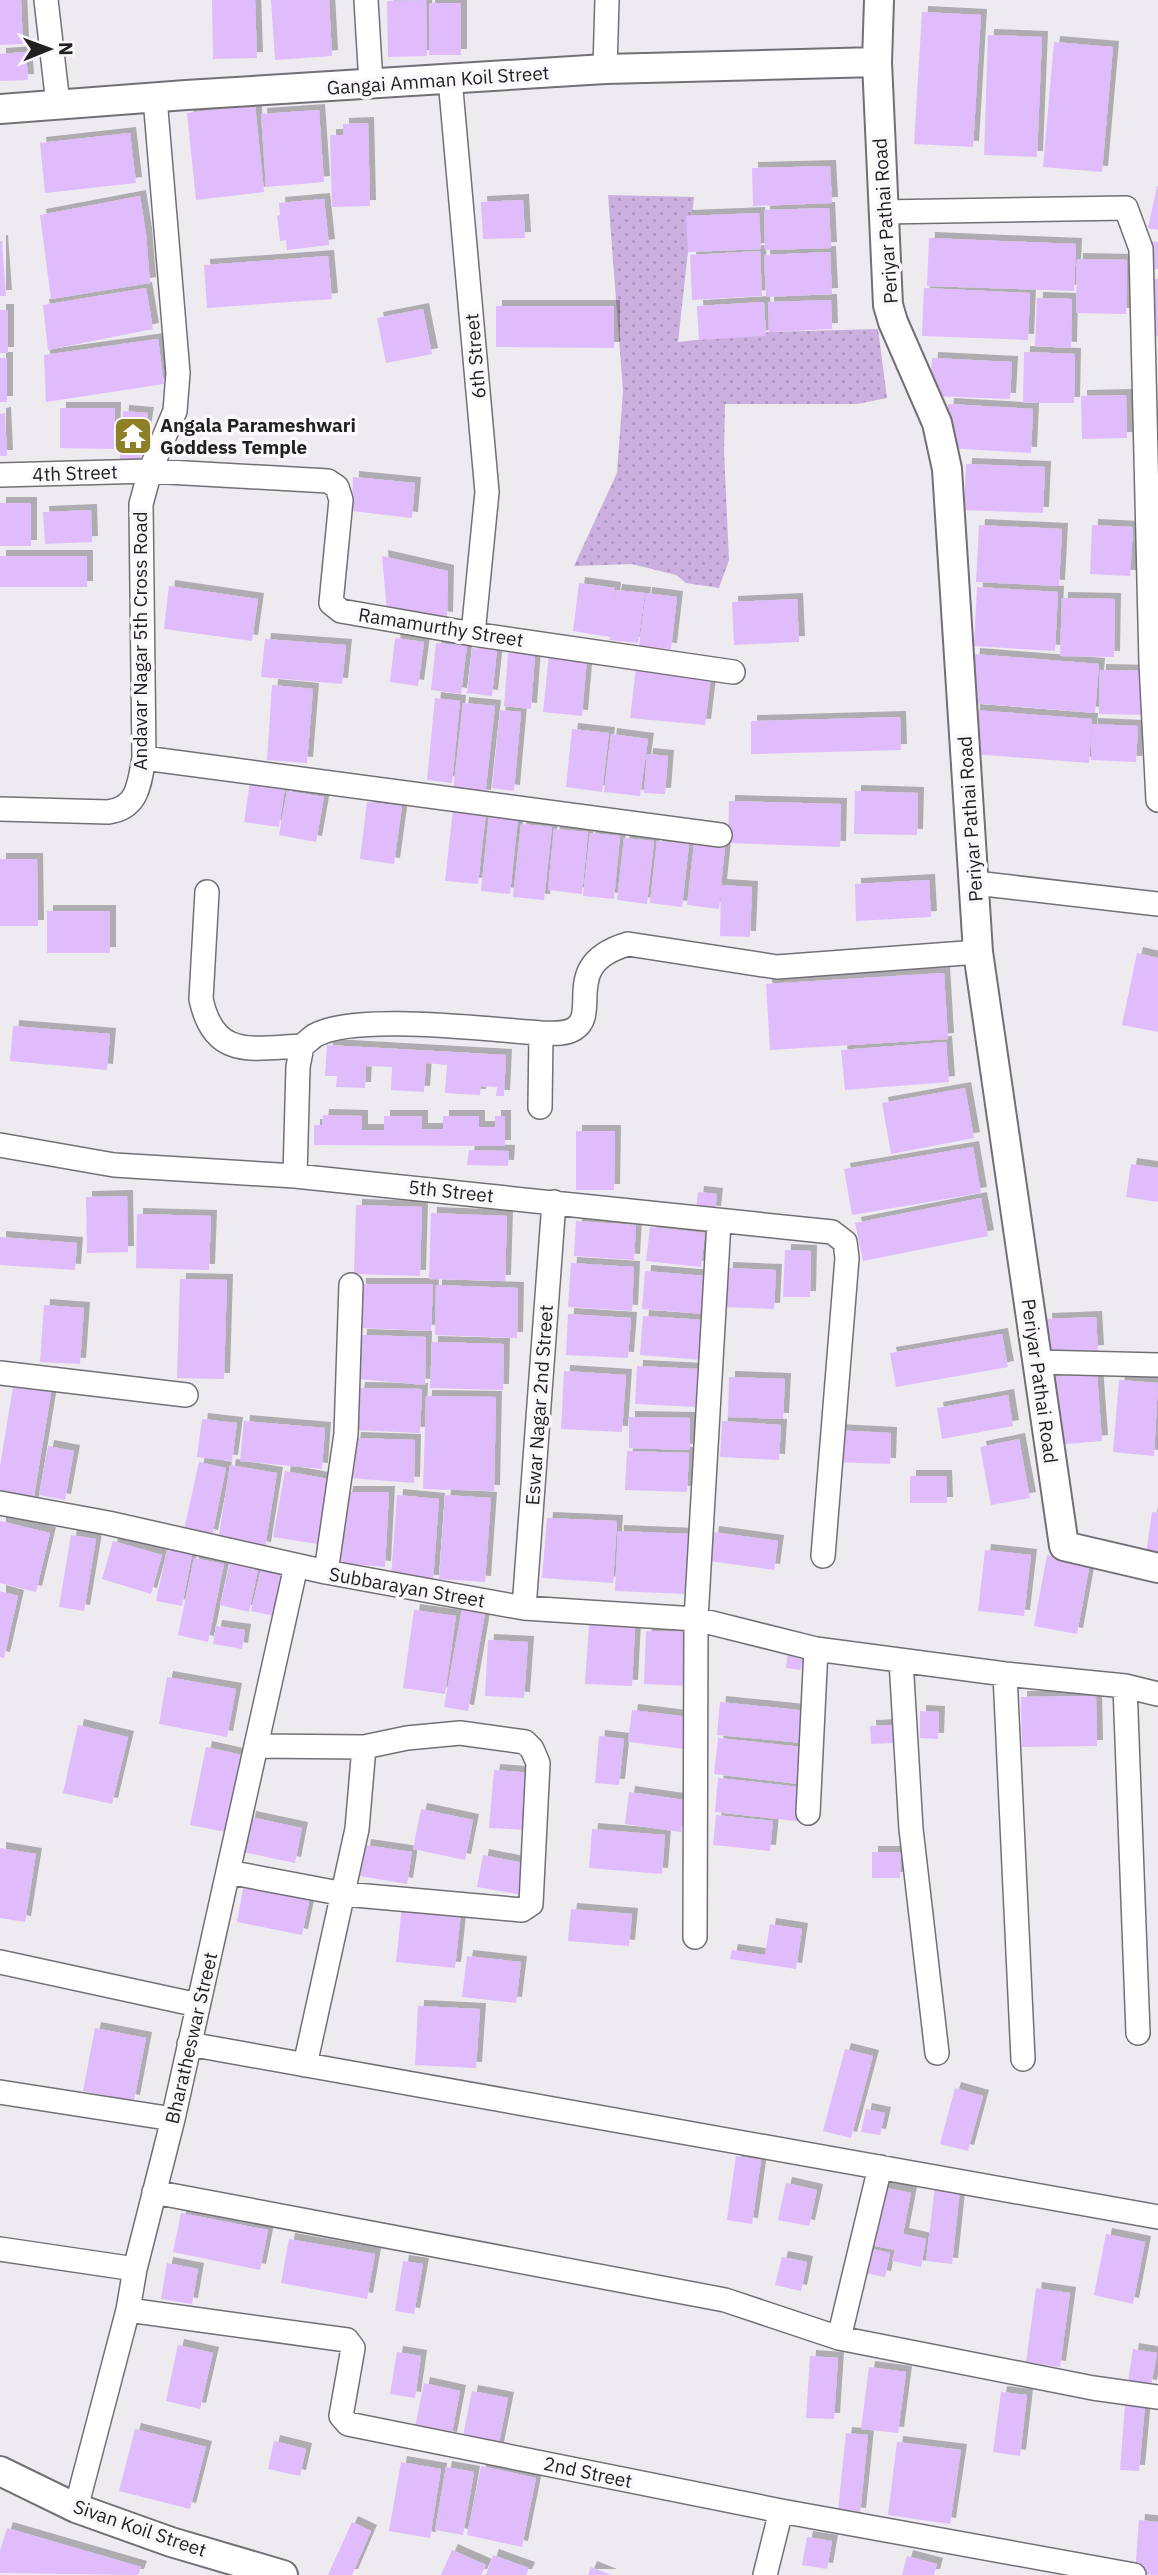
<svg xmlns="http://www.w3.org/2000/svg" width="1158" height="2575" font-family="'IBM Plex Sans',sans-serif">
  <defs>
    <pattern id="park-dots" width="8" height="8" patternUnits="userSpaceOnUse" patternTransform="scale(1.75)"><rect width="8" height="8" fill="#caafdf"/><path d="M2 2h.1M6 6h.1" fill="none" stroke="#ad96bf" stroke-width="1.8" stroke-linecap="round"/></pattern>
    <filter id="shadow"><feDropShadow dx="6" dy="-6" stdDeviation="0" flood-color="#0004"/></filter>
  </defs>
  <rect width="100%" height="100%" fill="#edeaf0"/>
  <!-- park -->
  <path fill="url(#park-dots)" d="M608 195 694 197 678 342 769 332 878 329 887 398 857 404H725L724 451 729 560 719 588 686 583 676 575 632 564 574 566 617 473 623 391Z"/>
  <!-- building -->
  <path fill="#e0bcfc" filter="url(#shadow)" d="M0 0H21L23 44 0 45Z
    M212 0H255L257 58 213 59Z
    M271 0H329L332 56 275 60Z
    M426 0 427 56 388 57 387 1Z
    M429 3H461V55H429Z
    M922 12 981 15 973 147 914 144Z
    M988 35 1042 37 1037 157 984 155Z
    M1054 42 1113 47 1102 172 1043 167Z
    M26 52 28 80 0 81V54Z
    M255 105 264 192 196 200 187 113Z
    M319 110 324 182 266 187 261 114Z
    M368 123 370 206 332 207 330 135H343V124Z
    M130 133 136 183 45 193 40 143Z
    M830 166 832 203 753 206 752 168Z
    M1157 186H1158V230L1148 228Z
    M140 196 146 234 150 283 51 299 40 215Z
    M324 199 329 245 287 250 286 240 280 241 277 216 280 215 279 203Z
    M523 200 525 238 483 239 481 202Z
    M829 208 831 248 765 250 764 210Z
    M759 213 761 249 688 252 686 216Z
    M929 238 1076 244 1074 291 927 286Z
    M0 241H2L6 296H0Z
    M1152 241 1158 242V269H1153Z
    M760 251 762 296 692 300 690 255Z
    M830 252 832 294 766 297 764 255Z
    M328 256 332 299 207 308 204 265Z
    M1077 259 1127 260 1126 314 1076 313Z
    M1153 279H1158V336H1156Z
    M146 288 153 329 48 350 43 305Z
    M924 288 1030 293 1028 340 922 336Z
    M1037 298 1072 299 1071 348 1035 346Z
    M831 300 832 329 769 332 768 302Z
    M764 302 766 336 699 340 697 306Z
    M496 306H614V348L496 347Z
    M423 309 432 354 386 363 377 318Z
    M0 310H8V353H0Z
    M158 339 164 384 46 402 44 355Z
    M1024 352 1075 354 1074 403H1023Z
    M0 358H7V402H0Z
    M932 358 1012 362 1010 399 930 396Z
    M1126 395 1127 438 1082 439 1081 396Z
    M948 404 1033 409 1031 453 945 448Z
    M60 408H115L114 449 60 448Z
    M123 411 148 413 140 460H120Z
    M5 413 7 456H0V414Z
    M966 464 1045 467 1043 513 964 510Z
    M353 477 415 483 412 518 352 511Z
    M0 503H31V546H0Z
    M91 510 92 542 45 544 43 512Z
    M979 525 1062 529 1059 586 976 582Z
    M1092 525 1133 527 1130 576 1090 574Z
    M0 556H87V587H0Z
    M382 556 448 571 447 618 387 611Z
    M579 583 615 588 613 608 616 590 645 593 638 643 609 640 610 637 573 631Z
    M169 586 258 599 252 641 164 629Z
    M977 587 1058 592 1055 651 974 646Z
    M646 593 677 597 671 649 639 646Z
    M1062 598 1115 599 1114 657 1060 656Z
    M797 599 799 642 734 645 732 602Z
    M395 638 424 642 418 686 390 682Z
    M265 639 346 645 342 684 261 677Z
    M436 643 467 646 461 694 431 690Z
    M472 648 497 650 492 696 467 693Z
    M508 653 535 655 531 709 504 706Z
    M549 654 587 658 582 716 543 712Z
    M974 654 1099 664 1095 713 970 703Z
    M636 667 711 676 705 725 630 718Z
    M1100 670 1150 671 1149 715 1099 714Z
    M272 685 313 689 307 763 267 760Z
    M435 698 460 701 452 783 427 780Z
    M463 703 495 706 485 796 453 792Z
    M500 710 521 712 514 791 492 788Z
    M974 710 1092 719 1089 763 972 754Z
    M900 717 901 750 751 754V721Z
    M1092 724 1138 726 1136 762 1091 760Z
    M572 729 609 733 602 792 566 787Z
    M611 734 648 739 640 796 604 792Z
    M647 754 668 756 665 794 644 793Z
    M250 782 285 788 279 827 244 822Z
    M287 791 324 797 316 842 279 835Z
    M855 791 918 793 917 835 854 834Z
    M729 801 841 804 840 847 728 843Z
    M367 802 402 806 394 864 360 859Z
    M453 809 486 812 478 884 445 881Z
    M489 815 518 818 510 894 481 891Z
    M521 824 552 827 544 900 513 897Z
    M554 829 588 832 582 894 548 890Z
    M590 833 620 836 614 899 583 896Z
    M624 838 654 841 647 904 617 900Z
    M657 841 689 844 682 907 650 903Z
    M694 844 725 847 721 885 752 887 750 937 720 936 721 889 719 909 687 905Z
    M0 859H37L38 926H0Z
    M929 880 931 917 856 921 855 884Z
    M47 911H110V953H47Z
    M1137 953 1158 958V1032L1122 1025Z
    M944 973 948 1039 770 1050 766 984Z
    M13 1026 110 1034 107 1070 10 1061Z
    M946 1042 949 1082 845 1090 841 1050Z
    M327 1045 506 1055 504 1096H496L497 1087 481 1086 480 1095 445 1093 447 1065 426 1063 424 1092 391 1090 392 1067 366 1066 365 1088 336 1087 337 1076H325Z
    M965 1088 974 1138 891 1154 882 1103Z
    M323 1115 362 1116V1130H384V1116H422V1129H443V1116H479V1127H495V1116H505V1146L314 1145V1125H322Z
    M576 1131H615L614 1190H576Z
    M973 1147 981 1193 852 1215 844 1169Z
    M469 1150 509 1151 508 1166 467 1165Z
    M1131 1164 1158 1168V1202L1126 1197Z
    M698 1192 717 1194 715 1212 696 1210Z
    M127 1196 128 1252 87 1253 86 1197Z
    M981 1198 988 1236 863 1261 855 1223Z
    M356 1205 422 1207 420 1276 354 1274Z
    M431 1213 507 1216 505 1281 429 1279Z
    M137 1214 211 1216 209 1270 136 1268Z
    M576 1221 636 1225 634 1260 574 1256Z
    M650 1227 705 1233 701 1267 646 1261Z
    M0 1237 77 1243 75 1270 0 1265Z
    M785 1250 811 1251 810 1297H783Z
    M571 1263 634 1267 632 1311 568 1307Z
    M727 1268 776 1270 774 1309 725 1307Z
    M645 1271 706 1276 704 1314 642 1309Z
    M180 1279 227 1280 224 1379 177 1378Z
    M360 1284H433L431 1331 359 1328Z
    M436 1285 518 1288 517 1338 435 1335Z
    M44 1305 84 1308 80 1364 40 1362Z
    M568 1314 631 1318 628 1358 566 1355Z
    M643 1316 705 1320 703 1360 640 1355Z
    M1096 1317 1098 1351 1048 1354 1046 1319Z
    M1002 1334 1008 1367 896 1387 890 1353Z
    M361 1335 426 1337 425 1385 358 1379Z
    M432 1342 504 1344 503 1390 430 1388Z
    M637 1366 699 1369 697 1407 635 1404Z
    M564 1371 626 1375 622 1432 561 1429Z
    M1097 1373 1102 1441 1055 1445 1049 1377Z
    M729 1377 785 1379 783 1419 728 1417Z
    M1119 1380 1158 1383 1154 1456 1113 1452Z
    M14 1381 52 1387 33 1503 0 1498V1466Z
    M359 1388 422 1389 420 1433 354 1430Z
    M1008 1395 1013 1426 942 1439 937 1408Z
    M426 1396 496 1397 494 1491 423 1489Z
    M629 1417 690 1418V1450L629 1448Z
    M202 1419 237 1423 232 1461 197 1457Z
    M244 1421 325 1428 322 1469 240 1461Z
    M722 1421 781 1425 779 1460 720 1457Z
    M833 1430 891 1433 890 1464 832 1462Z
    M355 1438 415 1440 414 1483 350 1478Z
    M1019 1439 1030 1498 991 1505 980 1447Z
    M48 1446 74 1451 65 1500 39 1495Z
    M627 1451 689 1453 687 1492 625 1490Z
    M199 1462 226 1468 212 1536 184 1530Z
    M230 1465 277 1473 265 1548 218 1541Z
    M285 1471 328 1479 317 1544 273 1537Z
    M910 1476H946L947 1503H910Z
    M347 1492H389L385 1567 339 1563Z
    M397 1495 439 1499 433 1581 391 1578Z
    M445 1495 491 1498 485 1582 439 1579Z
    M1152 1512 1158 1513V1556L1146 1554Z
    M547 1518 617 1521 613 1583 542 1578Z
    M0 1521 50 1533 36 1592 0 1583Z
    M618 1531 690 1534 687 1594 615 1591Z
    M713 1532 778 1541 774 1570 709 1561Z
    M71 1535 96 1539 84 1611 59 1607Z
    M113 1541 162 1555 151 1594 102 1579Z
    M167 1550 192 1555 182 1606 156 1601Z
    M985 1550 1031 1555 1024 1616 978 1611Z
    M1047 1555 1090 1563 1077 1634 1034 1626Z
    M194 1558 224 1564 208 1642 178 1635Z
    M231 1558 259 1565 249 1612 220 1605Z
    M261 1569 289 1576 279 1617 251 1611Z
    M0 1591 18 1596 4 1658 0 1657Z
    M462 1609 485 1613 468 1711 444 1707Z
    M414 1610 456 1616 445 1694 403 1688Z
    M589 1625 635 1628 632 1686 585 1684Z
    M216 1626 245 1630 242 1649 213 1644Z
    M646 1631 691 1632 690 1686 644 1684Z
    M488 1640 528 1642 524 1698 485 1696Z
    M788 1650 803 1652 801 1670 786 1668Z
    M167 1677 236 1689 227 1737 159 1724Z
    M1096 1696 1097 1746 1022 1747 1021 1697Z
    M720 1702 808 1711 804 1743 717 1735Z
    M632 1710 689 1717 685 1749 628 1742Z
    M920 1711 939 1712 938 1739 920 1738Z
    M78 1725 128 1737 112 1804 63 1793Z
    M893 1725 894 1743 871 1744 870 1726Z
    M599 1736 624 1739 619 1785 595 1783Z
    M718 1738 803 1747 799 1784 714 1774Z
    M206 1747 242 1755 226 1832 190 1825Z
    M494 1770 533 1773 528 1830 489 1828Z
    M718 1778 808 1788 804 1822 715 1812Z
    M629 1792 685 1800 681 1832 625 1824Z
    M421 1809 473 1820 465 1860 413 1849Z
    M716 1815 773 1821 770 1851 713 1845Z
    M250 1817 302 1828 295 1863 243 1852Z
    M592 1829 665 1835 662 1874 589 1868Z
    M365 1845 412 1852 407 1884 360 1876Z
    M0 1848 36 1854 25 1922 0 1918Z
    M872 1852H901L900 1878H872Z
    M483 1855 528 1864 522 1895 477 1887Z
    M244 1884 310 1897 302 1935 237 1922Z
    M402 1906 461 1912 455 1968 396 1962Z
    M571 1909 632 1914 629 1946 568 1941Z
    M770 1924 802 1929 796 1969 730 1959 732 1950 765 1955Z
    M467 1956 521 1962 516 2003 462 1997Z
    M418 2006 480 2009 476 2068 415 2065Z
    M95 2028 146 2038 134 2101 83 2091Z
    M845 2049 873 2056 851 2138 823 2131Z
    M955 2088 983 2096 968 2151 940 2144Z
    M866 2109 885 2113 880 2135 861 2132Z
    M736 2156 761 2160 752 2224 727 2220Z
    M786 2183 817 2190 809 2226 778 2220Z
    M935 2186 960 2189 952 2264 926 2261Z
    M882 2187 911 2193 903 2234 926 2239 921 2267 892 2261 895 2250 870 2245Z
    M181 2213 268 2230 260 2270 173 2252Z
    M1106 2234 1145 2242 1133 2304 1094 2295Z
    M289 2239 375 2254 367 2299 281 2283Z
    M864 2247 890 2253 885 2277 859 2272Z
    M782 2257 807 2262 801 2291 775 2285Z
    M403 2261 423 2264 414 2314 395 2311Z
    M167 2263 198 2269 192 2304 161 2299Z
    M1036 2288 1070 2293 1060 2367 1026 2362Z
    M178 2345 213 2353 200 2409 166 2401Z
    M1133 2349 1157 2353 1151 2386 1128 2382Z
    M397 2352 421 2356 415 2398 390 2394Z
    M810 2356 838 2358 834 2419 806 2418Z
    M869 2367 906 2372 898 2433 861 2429Z
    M424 2383 460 2391 451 2438 414 2432Z
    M472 2391 508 2398 498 2448 462 2441Z
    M1001 2392 1027 2395 1020 2456 993 2452Z
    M1125 2404 1145 2406 1139 2471 1120 2470Z
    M135 2429 206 2447 190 2509 119 2491Z
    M846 2433 868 2435 860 2514 838 2511Z
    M274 2441 306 2449 300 2476 268 2469Z
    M897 2442 961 2450 950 2524 888 2515Z
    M401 2462 441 2469 430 2538 389 2531Z
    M481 2466 536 2478 522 2547 467 2535Z
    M446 2467 474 2472 463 2535 435 2530Z
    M1139 2520 1158 2522V2575L1135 2574Z
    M352 2522 371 2531 352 2575H328Z
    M7 2528 141 2567 138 2575 0 2573V2551Z
    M807 2537 832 2541 827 2569 802 2565Z
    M452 2550 486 2565 481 2575H441Z
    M493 2555 529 2568 526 2575H486Z
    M907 2556 937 2564 934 2575H902Z
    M591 2567 611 2575H588Z"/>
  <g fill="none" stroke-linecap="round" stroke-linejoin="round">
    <!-- minor casing -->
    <g stroke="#737075" stroke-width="26">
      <path id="minor" d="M46 0 58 104
        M366 0 371 84
        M605 69 607 0
        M450 79 487 492 473 634
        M882 212 1126 208 1141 249 1151 663 1158 800
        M0 475 150 471 328 481 337 487 341 500 331 603 341 611 473 634 733 672
        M144 758 720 835
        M0 809 108 812C139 808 139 783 144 758L141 504 150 471 175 411 178 373 155 98
        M975 883 1158 904
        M207 892 201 999C214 1060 252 1048 302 1046
        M540 1107 541 1033
        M0 1145 114 1165 295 1176 832 1232 845 1242 847 1258 823 1556
        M295 1176 298 1067 302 1046C306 1043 310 1039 314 1036 354 1012 491 1030 541 1033 551 1033 564 1035 574 1029 601 1013 559 964 628 944L777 967 978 952
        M1037 1362 1158 1365
        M0 1373 186 1395
        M0 1503 108 1523 326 1572 524 1608 696 1619 816 1649 1005 1674 1125 1686 1158 1694
        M326 1572 346 1434 351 1285
        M524 1608 554 1202
        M901 1660 911 1829 937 2053
        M1005 1674 1023 2059
        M1125 1686 1138 2033
        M808 1813 816 1649
        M228 1872 344 1894 522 1910 531 1904 538 1763 532 1749 525 1742 460 1733 407 1738 364 1747 258 1746
        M695 1937 696 1619 719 1222
        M0 1962 198 2005
        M189 2044 1158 2217
        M305 2065 357 1829 364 1747
        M0 2092 173 2119
        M154 2192 725 2300 839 2338 1093 2388 1158 2397
        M0 2249 135 2269
        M128 2310 347 2340 353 2348 341 2416 348 2424 781 2511 1134 2575
        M839 2338 880 2167
        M76 2508 128 2310 135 2269 173 2119 296 1566
        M765 2575 781 2511"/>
    </g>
    <!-- tertiary casing -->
    <g stroke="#737075" stroke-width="32">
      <path id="tertiary" d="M879 0 877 62 888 305 893 322 937 423 947 469 978 952 1064 1546 1158 1568
        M0 109 186 95 605 69 877 62
        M0 2471 76 2508 171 2542 283 2575"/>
    </g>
    <!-- minor -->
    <use href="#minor" stroke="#fff" stroke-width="23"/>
    <!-- tertiary -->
    <use href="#tertiary" stroke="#fff" stroke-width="28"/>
  </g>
  <!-- icons -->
  <defs>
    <g id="temple-square" transform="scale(2.0125)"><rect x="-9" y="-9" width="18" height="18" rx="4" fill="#8e8027" stroke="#faf7fd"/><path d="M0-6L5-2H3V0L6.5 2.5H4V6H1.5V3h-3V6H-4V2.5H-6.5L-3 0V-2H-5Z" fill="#fff"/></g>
  </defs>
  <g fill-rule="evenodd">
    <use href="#temple-square" x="133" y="436"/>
  </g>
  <g text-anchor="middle" stroke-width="7" stroke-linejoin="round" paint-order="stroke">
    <!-- street labels -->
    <g font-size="19" fill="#211f22" stroke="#faf7fd">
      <text transform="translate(438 80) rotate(-4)" y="7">Gangai Amman Koil Street</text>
      <text transform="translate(885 221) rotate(-94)" y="7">Periyar Pathai Road</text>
      <text transform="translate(475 356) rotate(-95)" y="7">6th Street</text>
      <text transform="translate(75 473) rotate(-2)" y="7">4th Street</text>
      <text transform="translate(441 627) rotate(9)" y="7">Ramamurthy Street</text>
      <text transform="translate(140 641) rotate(-90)" y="7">Andavar Nagar 5th Cross Road</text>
      <text transform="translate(970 819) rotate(-94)" y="7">Periyar Pathai Road</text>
      <text transform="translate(451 1191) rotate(6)" y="7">5th Street</text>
      <text transform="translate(1040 1381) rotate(82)" y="7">Periyar Pathai Road</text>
      <text transform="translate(539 1405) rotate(-86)" y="7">Eswar Nagar 2nd Street</text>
      <text transform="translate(407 1587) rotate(10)" y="7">Subbarayan Street</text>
      <text transform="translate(191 2038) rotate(-77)" y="7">Bharatheswar Street</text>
      <text transform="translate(588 2472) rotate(12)" y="7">2nd Street</text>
      <text transform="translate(140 2528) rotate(19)" y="7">Sivan Koil Street</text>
    </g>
    <!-- poi labels -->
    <g font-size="19" font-weight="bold" fill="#211f22" stroke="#faf7fd" text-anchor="start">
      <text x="160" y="432">Angala Parameshwari<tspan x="160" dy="22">Goddess Temple</tspan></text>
    </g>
  </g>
  <!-- north arrow -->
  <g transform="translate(49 49) rotate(89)" stroke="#faf7fd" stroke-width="5" paint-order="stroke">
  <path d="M0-5L12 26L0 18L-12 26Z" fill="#211f22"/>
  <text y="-10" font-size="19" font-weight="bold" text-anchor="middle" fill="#211f22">N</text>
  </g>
</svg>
